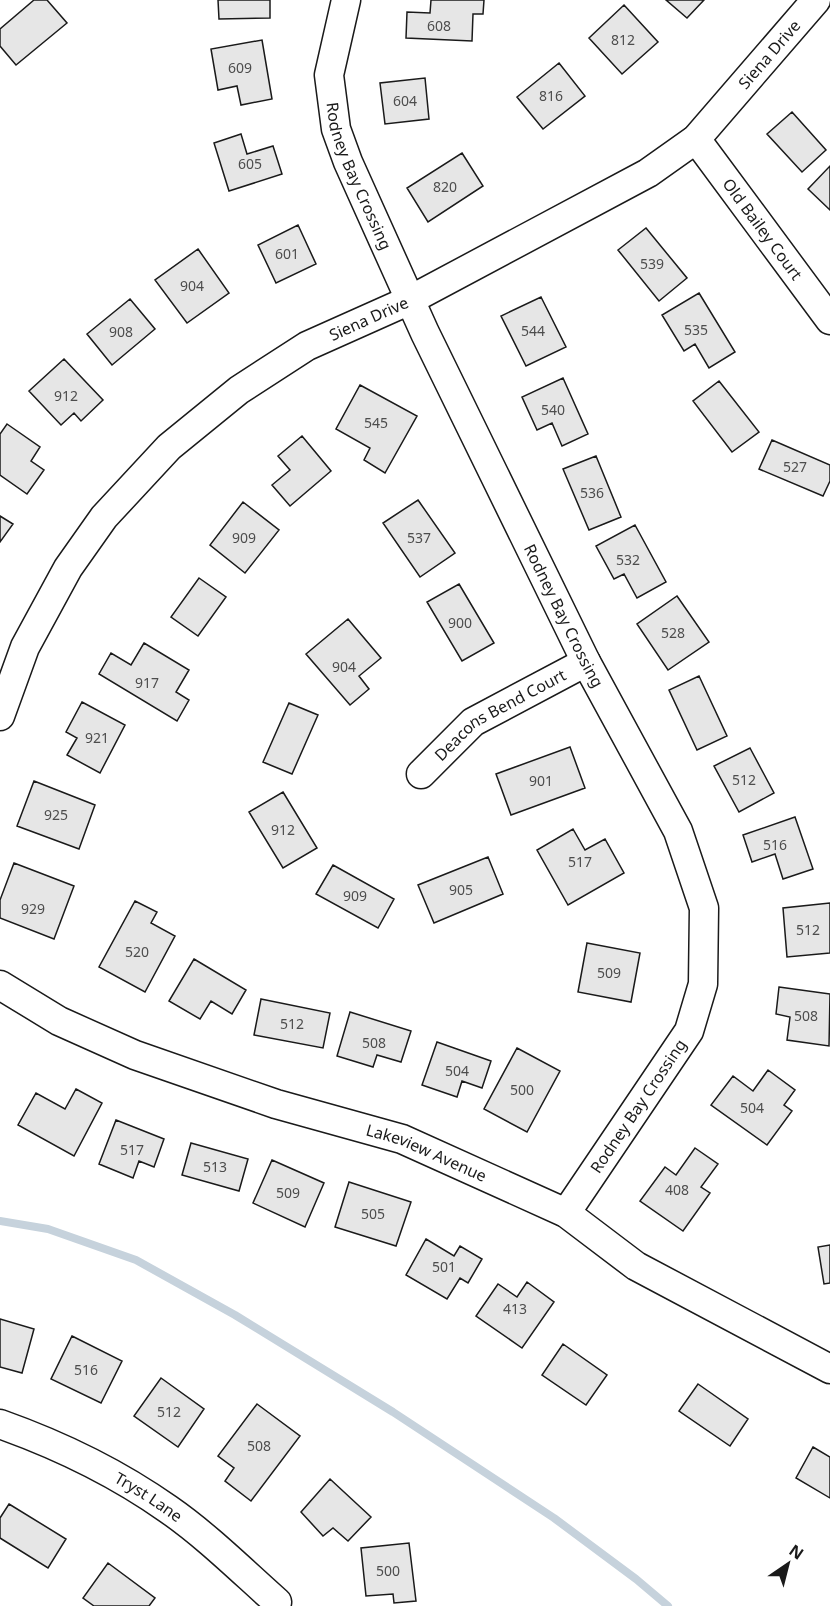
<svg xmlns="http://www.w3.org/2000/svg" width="830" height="1606" font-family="'Noto Sans',sans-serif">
  <rect width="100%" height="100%" fill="#fff"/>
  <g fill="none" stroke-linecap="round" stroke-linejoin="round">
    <!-- stream -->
    <path stroke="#c6d2dc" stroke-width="8" d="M0 1221 48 1229 136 1260 235 1315 393 1412 554 1518 636 1579 668 1606"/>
  </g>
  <!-- building -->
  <path fill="#e6e6e6" stroke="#1a1a1a" stroke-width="1.5" d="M34 0H47L67 23 16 65 0 46V29Z
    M218 0H270V18L219 19Z
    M431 0H484L483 14H473L472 41 406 38 407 12 430 13Z
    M666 0H704L687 18Z
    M624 5 658 42 622 74 589 38Z
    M262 40 272 99 241 105 237 86 218 90 211 49Z
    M559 63 585 96 543 129 517 97Z
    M425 78 429 119 385 124 380 83Z
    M792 112 826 150 802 172 767 134Z
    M241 134 247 154 273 146 282 174 229 191 214 143Z
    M462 153 483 186 428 222 407 188Z
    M830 166V210L808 189Z
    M298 225 316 264 276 283 258 245Z
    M646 228 687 278 659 301 618 250Z
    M198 249 229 293 187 323 155 280Z
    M699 293 735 352 709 368 695 344 684 351 662 315Z
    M541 297 566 347 526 366 501 316Z
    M130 299 155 329 112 365 87 334Z
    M64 359 103 400 81 421 74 413 61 425 29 391Z
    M563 378 588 434 562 446 552 423 537 430 522 397Z
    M719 381 759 432 732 452 693 401Z
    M360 385 417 416 385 473 364 460 370 448 336 429Z
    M7 424 40 447 31 461 44 470 27 494 0 475V434Z
    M302 436 331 471 290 506 272 485 290 470 278 456Z
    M772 440 830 465V481L823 496 759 469Z
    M596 456 621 517 589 530 563 469Z
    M418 500 455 553 420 577 383 523Z
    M243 502 279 530 245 573 210 545Z
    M0 516 13 524 0 542Z
    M635 525 666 582 637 598 624 574 614 579 596 546Z
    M199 578 226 597 198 636 171 617Z
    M459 584 494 643 462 661 427 602Z
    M677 596 709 642 668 670 637 624Z
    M348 619 381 658 359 676 369 689 350 705 306 654Z
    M144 643 189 670 176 692 189 700 177 721 99 674 111 653 131 665Z
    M699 676 727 736 697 750 669 690Z
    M82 702 125 725 100 773 67 755 77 738 66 732Z
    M289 703 318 715 292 774 263 762Z
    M570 747 585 788 511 815 496 774Z
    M750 748 774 793 739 812 714 766Z
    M34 781 95 805 79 849 17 826Z
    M283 792 317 848 283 868 249 812Z
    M795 817 813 869 783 879 775 854 752 862 743 835Z
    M573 829 585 850 605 839 624 873 568 905 537 850Z
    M488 857 503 894 434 923 418 885Z
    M14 863 74 886 54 939 0 918V900Z
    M333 865 394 899 378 928 316 894Z
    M135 901 157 912 151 923 175 936 145 992 99 967Z
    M830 903V953L787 957 783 908Z
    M587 943 640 953 631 1002 578 992Z
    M194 959 246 990 232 1014 211 1001 200 1019 169 1001Z
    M779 987 830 994 829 1046 787 1040 790 1017 776 1014Z
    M261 999 330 1013 323 1048 254 1035Z
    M350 1012 411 1031 401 1062 377 1055 373 1067 337 1056Z
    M437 1042 491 1061 482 1088 462 1081 457 1097 422 1085Z
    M517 1048 560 1071 527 1132 484 1109Z
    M768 1070 795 1090 784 1105 792 1111 767 1145 711 1105 733 1076 753 1091Z
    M76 1089 102 1103 74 1156 18 1125 36 1093 65 1109Z
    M116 1120 164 1139 154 1167 139 1161 133 1178 99 1164Z
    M191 1143 248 1159 239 1191 182 1175Z
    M695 1148 718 1164 701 1187 710 1193 683 1231 640 1201 665 1167 676 1175Z
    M272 1160 324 1183 305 1227 253 1203Z
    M349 1182 411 1202 396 1246 335 1227Z
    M426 1239 454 1256 460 1246 482 1259 468 1283 460 1278 447 1299 406 1275Z
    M830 1245V1283L824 1284 818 1247Z
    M527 1282 554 1302 522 1348 476 1316 498 1284 517 1297Z
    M0 1319 34 1329 22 1373 0 1367Z
    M72 1336 122 1361 101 1403 51 1379Z
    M563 1344 607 1375 586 1405 542 1375Z
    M161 1378 204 1409 178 1447 134 1416Z
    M698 1384 748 1419 730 1446 679 1411Z
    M257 1404 300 1436 251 1501 225 1481 234 1468 218 1456Z
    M813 1447 830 1457V1498L796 1478Z
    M330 1479 371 1517 348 1541 333 1528 323 1536 301 1512Z
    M9 1504 66 1539 48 1568 0 1538V1518Z
    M409 1543 416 1601 394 1603 393 1594 366 1596 361 1548Z
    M108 1563 155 1598 149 1606H94L83 1598Z"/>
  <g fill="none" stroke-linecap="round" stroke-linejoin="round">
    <!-- minor casing -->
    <g stroke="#1a1a1a" stroke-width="31">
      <g id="minor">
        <path id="s1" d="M346 0 329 75 336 129 348 162 425 333 586 662 678 831 704 908 703 984 689 1031 566 1213"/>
        <path id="s2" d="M696 139 830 320"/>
        <path id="s3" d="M0 716 25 647 68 568 104 517 169 447 239 390 307 346 410 300 648 173 696 139 816 0"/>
        <path id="s4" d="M421 774 473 722 586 662"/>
        <path id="s5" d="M0 985 59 1021 135 1055 276 1104 402 1139 566 1213 636 1266 830 1369"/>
        <path id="s6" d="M0 1424C59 1445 117 1473 168 1509 207 1536 242 1571 277 1602"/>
      </g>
    </g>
    <!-- minor -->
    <use href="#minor" stroke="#fff" stroke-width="28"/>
  </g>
  <g text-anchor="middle" stroke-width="4.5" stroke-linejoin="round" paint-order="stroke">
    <!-- number labels -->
    <g font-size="14" fill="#4d4d4d">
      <text x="439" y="31">608</text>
      <text x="623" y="45">812</text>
      <text x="240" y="73">609</text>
      <text x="551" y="101">816</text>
      <text x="405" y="106">604</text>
      <text x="250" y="169">605</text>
      <text x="445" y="192">820</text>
      <text x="287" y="259">601</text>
      <text x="652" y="269">539</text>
      <text x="192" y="291">904</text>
      <text x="696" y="335">535</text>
      <text x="533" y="336">544</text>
      <text x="121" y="337">908</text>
      <text x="66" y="401">912</text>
      <text x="553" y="415">540</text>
      <text x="376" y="428">545</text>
      <text x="795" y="472">527</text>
      <text x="592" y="498">536</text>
      <text x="244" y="543">909</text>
      <text x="419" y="543">537</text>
      <text x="628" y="565">532</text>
      <text x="460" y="628">900</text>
      <text x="673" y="638">528</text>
      <text x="344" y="672">904</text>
      <text x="147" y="688">917</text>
      <text x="97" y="743">921</text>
      <text x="744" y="785">512</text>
      <text x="541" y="786">901</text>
      <text x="56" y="820">925</text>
      <text x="283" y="835">912</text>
      <text x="775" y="850">516</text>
      <text x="580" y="867">517</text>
      <text x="461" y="895">905</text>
      <text x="355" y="901">909</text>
      <text x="33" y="914">929</text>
      <text x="808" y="935">512</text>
      <text x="137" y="957">520</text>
      <text x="609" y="978">509</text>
      <text x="806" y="1021">508</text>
      <text x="292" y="1029">512</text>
      <text x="374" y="1048">508</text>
      <text x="457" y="1076">504</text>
      <text x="522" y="1095">500</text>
      <text x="752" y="1113">504</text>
      <text x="132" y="1155">517</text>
      <text x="215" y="1172">513</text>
      <text x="677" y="1195">408</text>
      <text x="288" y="1198">509</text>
      <text x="373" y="1219">505</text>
      <text x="444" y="1272">501</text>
      <text x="515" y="1314">413</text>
      <text x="86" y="1375">516</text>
      <text x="169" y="1417">512</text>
      <text x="259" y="1451">508</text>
      <text x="388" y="1576">500</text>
    </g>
    <!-- street labels -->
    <g font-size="16" fill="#1a1a1a" stroke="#fff">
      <text dy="6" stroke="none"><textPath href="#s3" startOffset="1046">Siena Drive</textPath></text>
      <text dy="6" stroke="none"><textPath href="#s1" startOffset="183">Rodney Bay Crossing</textPath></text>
      <text dy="6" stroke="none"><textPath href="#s2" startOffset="112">Old Bailey Court</textPath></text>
      <text dy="6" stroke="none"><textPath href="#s3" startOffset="560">Siena Drive</textPath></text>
      <text dy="6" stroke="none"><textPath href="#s1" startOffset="669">Rodney Bay Crossing</textPath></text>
      <text dy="6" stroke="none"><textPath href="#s4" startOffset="100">Deacons Bend Court</textPath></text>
      <text transform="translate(638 1106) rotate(-56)" y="6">Rodney Bay Crossing</text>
      <text dy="6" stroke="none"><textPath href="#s5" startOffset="460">Lakeview Avenue</textPath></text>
      <text dy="6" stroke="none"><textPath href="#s6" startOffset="166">Tryst Lane</textPath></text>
    </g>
  </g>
  <!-- north arrow -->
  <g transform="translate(788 1564) rotate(35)" stroke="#ffffff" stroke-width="4.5" paint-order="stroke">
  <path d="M0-4.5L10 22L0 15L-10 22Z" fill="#1a1a1a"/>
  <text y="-9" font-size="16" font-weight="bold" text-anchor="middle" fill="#1a1a1a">N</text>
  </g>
</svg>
